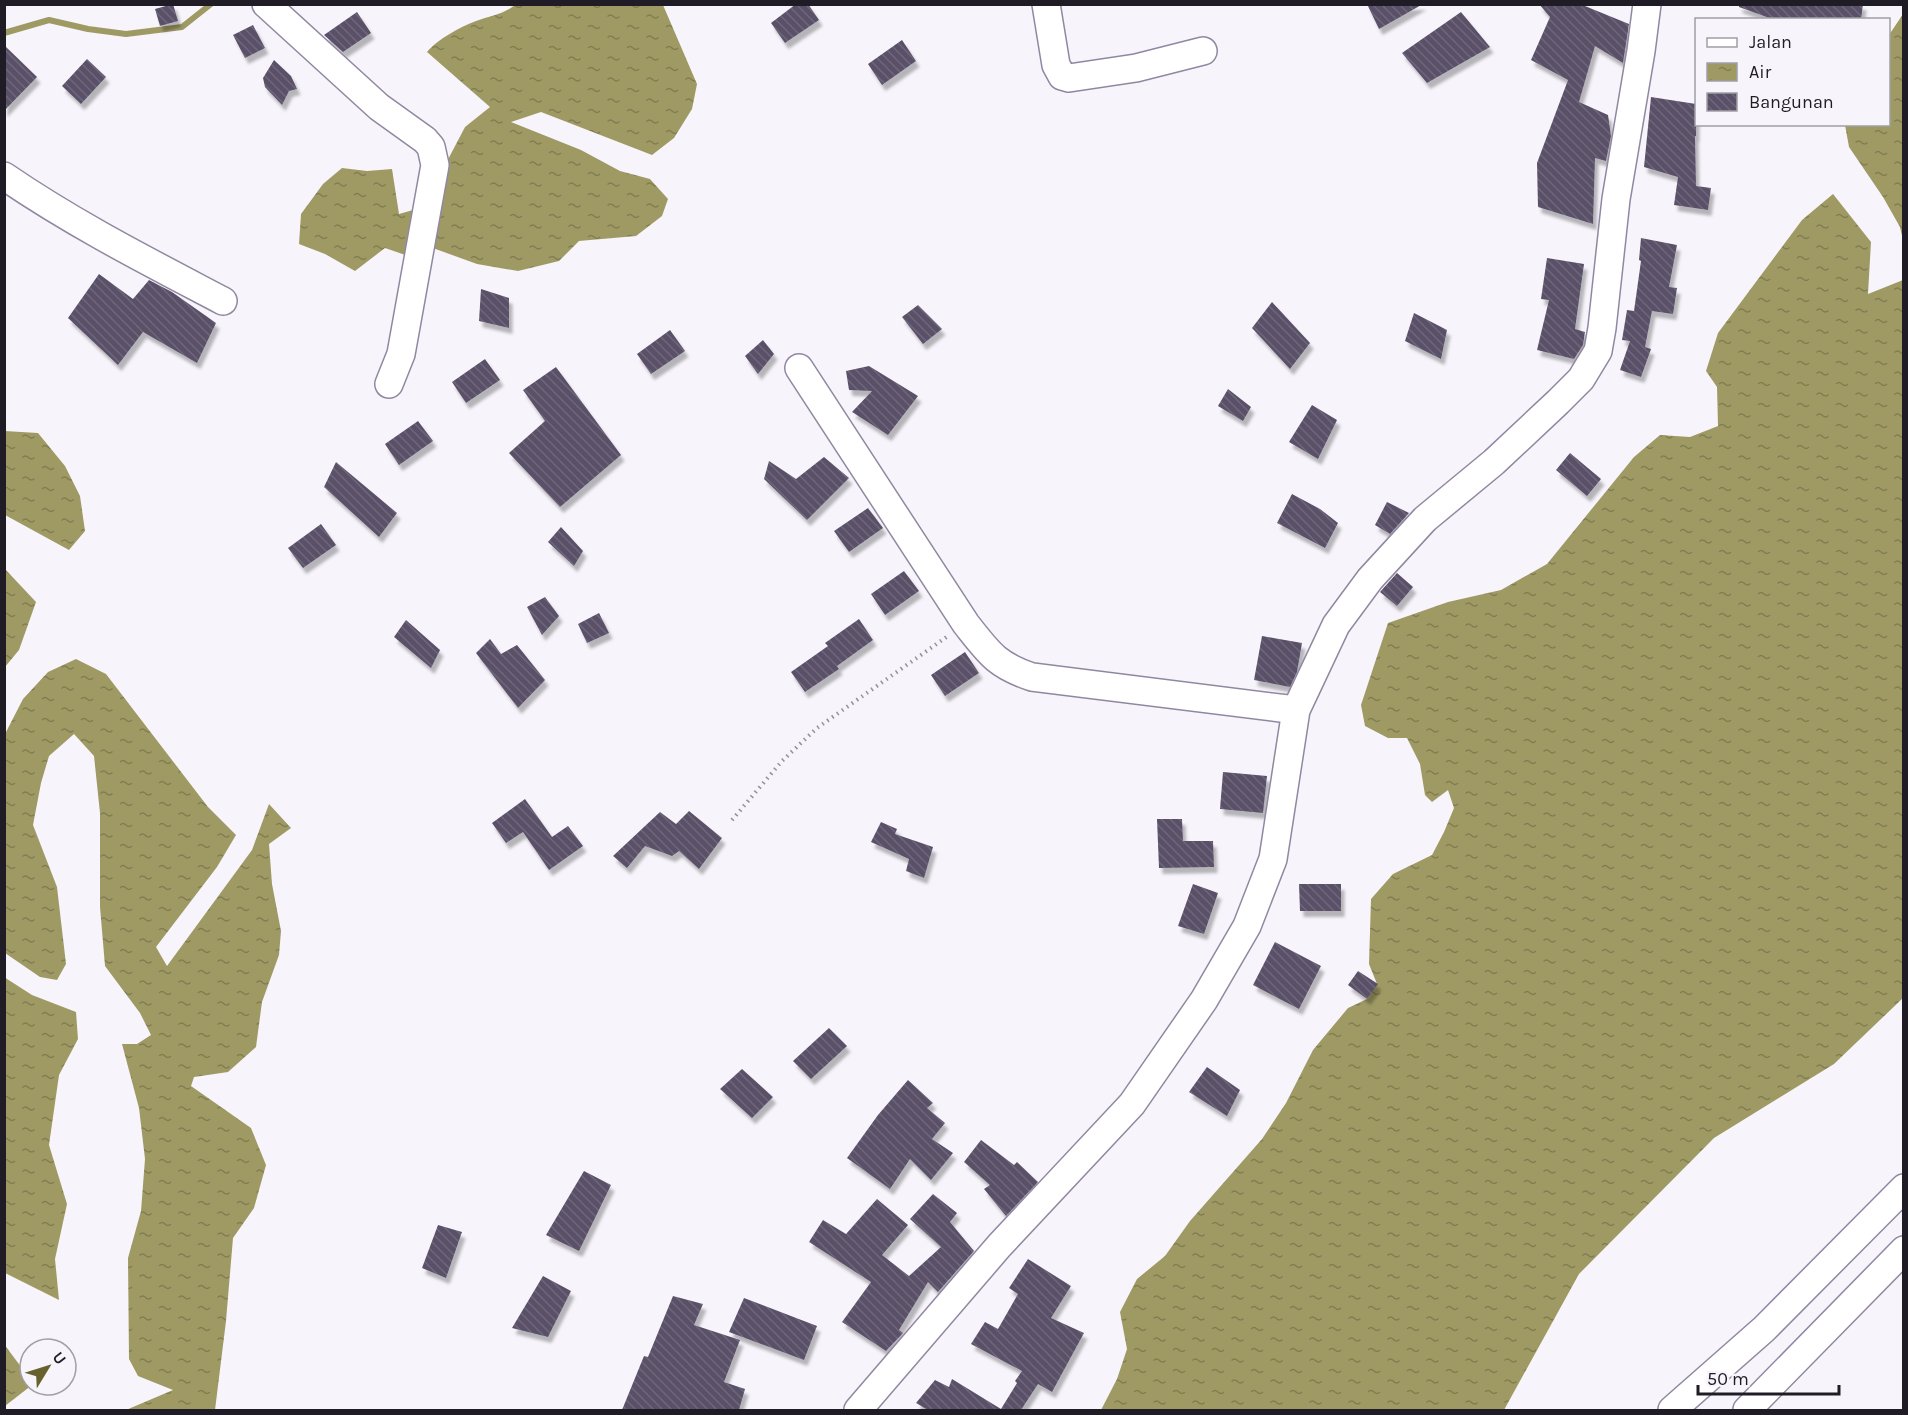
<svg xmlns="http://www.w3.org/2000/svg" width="1908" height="1415" font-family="Karla,sans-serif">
  <defs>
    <pattern id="water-ripples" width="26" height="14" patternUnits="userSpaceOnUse" patternTransform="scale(1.5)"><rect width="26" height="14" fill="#9f9a64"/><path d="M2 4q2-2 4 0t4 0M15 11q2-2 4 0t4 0" fill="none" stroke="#817d52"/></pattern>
    <pattern id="building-back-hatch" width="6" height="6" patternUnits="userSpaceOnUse" patternTransform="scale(1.5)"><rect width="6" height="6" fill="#5a5169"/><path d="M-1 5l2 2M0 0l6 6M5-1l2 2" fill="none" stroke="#6e667a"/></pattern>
    <filter id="shadow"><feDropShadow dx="3.5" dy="6" stdDeviation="1.5" flood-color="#0004"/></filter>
  </defs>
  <rect width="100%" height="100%" fill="#f7f5fb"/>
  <!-- water -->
  <path fill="url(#water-ripples)" d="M515 5H663L697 84 692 109 674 138 652 155 541 112 511 122 581 150 620 171 650 179 668 199 662 216 636 236 579 241 559 261 518 271 477 264 430 247 414 258 385 248 355 271 325 254 299 244 301 214 323 184 342 168 367 171 392 169 399 214 427 206 443 169 465 127 490 107 427 52C438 39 460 27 476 21 490 16 504 14 515 5Z
    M1903 14V240L1900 227 1883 197 1849 147 1845 125 1888 124 1889 35Z
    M1833 194 1871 242 1868 294 1903 280V998L1834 1064 1714 1138 1579 1274 1504 1410H1101L1117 1379 1127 1349 1120 1312 1137 1279 1165 1256 1190 1221 1262 1139 1286 1103 1313 1050 1348 1008 1367 999 1377 984 1369 964 1371 899 1393 874 1432 855 1444 832 1454 808 1448 790 1432 802 1425 795 1420 764 1407 738H1388L1365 726 1361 705 1388 623 1448 602 1501 590 1547 564 1634 457 1660 435 1690 437 1718 426 1717 387 1706 371 1718 333 1802 220Z
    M5 431 38 433 65 466 80 496 85 531 69 550 5 515Z
    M5 569 36 602 19 650 5 667Z
    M76 659 106 674 208 807 236 835 217 867 156 947 167 966 252 850 269 804 291 828 269 844 272 884 281 931 279 955 262 1002 256 1047 228 1072 194 1077 191 1086 251 1128 266 1165 254 1208 233 1238 226 1321 215 1410H126L173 1390 138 1376 129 1359 128 1258 141 1211 145 1159 139 1108 122 1044H137L151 1035 140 1013 105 966 100 907V813L94 756 74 734 49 756 41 783 33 825 57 887 66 964 57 980 40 977 5 953V734L23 699 48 672Z
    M4 977 32 995 76 1012 78 1039 59 1075 49 1145 67 1204 55 1259 59 1300 5 1273Z
    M4 1344 30 1379V1385H32L5 1406Z"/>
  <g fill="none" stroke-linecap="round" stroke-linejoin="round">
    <!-- stream -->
    <path stroke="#9f9a64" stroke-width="6" d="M4 33 49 20 88 29 126 34 182 27 211 4"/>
  </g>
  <!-- building -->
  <path fill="url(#building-back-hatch)" filter="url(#shadow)" d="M173 4 178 21 160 26 155 9Z
    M796 4H808L819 20 785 43 771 23Z
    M1367 4H1423L1379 29Z
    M1539 4H1580L1629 24 1623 63 1595 46 1579 102 1608 115 1611 136 1606 161 1595 158 1593 224 1538 207 1537 163 1568 80 1531 60 1550 17Z
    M1739 4H1863L1861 20H1775L1739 7Z
    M357 12 371 33 343 52 324 35Z
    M1461 12 1490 47 1427 83 1402 53Z
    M253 25 265 48 245 58 233 35Z
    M902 40 916 61 882 85 868 64Z
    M4 45 37 77 4 111Z
    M87 59 106 77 81 104 62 86Z
    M274 60 291 76 297 89 289 91 282 105 265 87 263 78Z
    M1651 97 1696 104V136H1695L1696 186 1711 188 1708 210 1674 205 1678 177 1644 167Z
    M1641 238 1677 245 1669 287 1677 288 1673 314 1652 311 1645 347 1651 349 1641 377 1620 370 1630 341 1622 340 1627 310 1634 311 1641 261 1639 260Z
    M1547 258 1584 264 1575 329 1585 332 1583 345 1574 359 1537 350 1549 300 1541 299Z
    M99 274 133 299 149 280 172 292 216 323 197 363 143 332 118 365 68 318Z
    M481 289 509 298V328L479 321Z
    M1272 302 1310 343 1290 369 1252 328Z
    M918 305 942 329 923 344 902 317Z
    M1414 313 1447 330 1441 359 1405 341Z
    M670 330 685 351 651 374 637 354Z
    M763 340 774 354 758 374 745 356Z
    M485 359 500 380 466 403 452 382Z
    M869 366 918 396 888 435 852 412 872 391 849 390 846 371Z
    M556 367 621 455 560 507 509 453 545 421 523 390Z
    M1228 389 1251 407 1243 421 1218 406Z
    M1312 405 1337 420 1318 459 1289 442Z
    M418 421 433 441 399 465 385 444Z
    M1570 453 1601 479 1587 496 1556 470Z
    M824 457 849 478 807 520 764 479 769 461 796 479Z
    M336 462 397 513 379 537 324 487Z
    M1292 494 1320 509 1338 523 1325 548 1277 523Z
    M1387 502 1409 513 1390 534 1375 525Z
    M868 508 883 528 849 552 834 531Z
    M321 524 336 545 303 568 288 548Z
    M561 527 583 551 574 566 548 542Z
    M904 571 919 591 885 615 871 594Z
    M1397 573 1413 587 1397 606 1380 592Z
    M545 597 559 616 542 635 527 607Z
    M599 613 609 633 587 643 578 624Z
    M859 619 873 640 837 666 839 669 805 692 791 672 828 646 825 643Z
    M406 620 440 650 431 668 394 637Z
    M1262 636 1302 643 1297 672 1290 687 1254 680Z
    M490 639 501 654 517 645 545 680 518 708 476 653Z
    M965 652 979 673 945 696 931 675Z
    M1223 772 1267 776 1263 813 1220 809Z
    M525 799 552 837 568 826 583 846 549 870 523 832 506 843 492 823Z
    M689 811 722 838 699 869 679 851 672 856 645 846 627 868 613 856 660 812 676 824Z
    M1157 819H1182L1183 841H1213L1214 867 1159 868Z
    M881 822 897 829 895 834 933 847 924 878 906 871 909 859 871 842Z
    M1193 884 1218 893 1204 934 1178 926Z
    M1299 884H1341V911H1300Z
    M1275 942 1321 966 1299 1009 1253 985Z
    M1358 971 1378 984 1367 999 1348 985Z
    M829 1028 847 1046 811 1079 793 1061Z
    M1207 1067 1240 1090 1227 1116 1189 1092Z
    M742 1069 773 1097 752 1118 720 1089Z
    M908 1080 933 1103 927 1108 945 1123 932 1139 953 1153 931 1180 910 1159 890 1189 847 1158 878 1115Z
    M981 1140 1014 1165 1017 1162 1038 1182 1006 1216 984 1189 990 1185 964 1162Z
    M584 1171 611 1185 579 1251 546 1235Z
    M933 1194 957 1213 950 1222 974 1251 938 1292 928 1282 899 1330 903 1333 886 1351 842 1322 871 1282 809 1242 823 1220 846 1234 877 1199 908 1225 882 1255 909 1276 941 1247 910 1219Z
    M438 1225 462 1232 446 1278 422 1268Z
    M1028 1259 1071 1286 1051 1318 1084 1333 1052 1392 1038 1384 1021 1410H928L916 1403 935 1380 949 1387 952 1379 1001 1409 1017 1383 1015 1381 1022 1371 971 1344 985 1322 998 1329 1018 1294 1009 1288Z
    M543 1276 571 1291 548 1337 512 1328Z
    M673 1296 703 1304 694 1325 740 1340 724 1382 745 1389 739 1410H622L644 1356 648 1357Z
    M744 1298 817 1326 804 1360 729 1332Z"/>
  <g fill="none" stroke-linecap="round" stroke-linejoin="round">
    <!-- minor casing -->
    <g stroke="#9187a1" stroke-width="30">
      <path id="minor" d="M266 4 379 107 425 140 431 147 435 165 401 354 389 384
        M1046 4 1056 65 1062 76 1069 78 1136 68 1203 51
        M4 176C74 224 149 262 223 301
        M799 368 966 624C989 653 996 665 1032 677L1296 710
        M858 1410 999 1246 1132 1104 1204 1000 1247 926 1273 859 1296 710 1336 625 1370 579 1425 519 1494 462 1558 402 1581 379 1598 351 1602 328 1616 199 1641 51 1647 4
        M1672 1410 1764 1329 1904 1188
        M1747 1410 1904 1250"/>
    </g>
    <!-- path -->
    <path stroke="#949199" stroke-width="4" stroke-dasharray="1.5 4.5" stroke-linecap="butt" d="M732 820 782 761 817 728 948 636"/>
    <!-- minor -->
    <use href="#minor" stroke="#fff" stroke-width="27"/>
  </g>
  <!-- border -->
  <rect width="1908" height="1415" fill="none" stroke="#201c26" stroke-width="12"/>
  <!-- legend -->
  <rect x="1695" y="18" width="195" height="108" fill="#f7f5fb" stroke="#a19ea6" stroke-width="1.5"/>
  <rect x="1707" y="38" width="30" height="9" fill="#ffffff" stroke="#a19ea6" stroke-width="1.5"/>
  <text x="1749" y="48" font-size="18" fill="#201c26">Jalan</text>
  <rect x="1707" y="63" width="30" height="18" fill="url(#water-ripples)" stroke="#a19ea6" stroke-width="1.5"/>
  <text x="1749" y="78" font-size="18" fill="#201c26">Air</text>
  <rect x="1707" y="93" width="30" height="18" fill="url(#building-back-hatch)" stroke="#a19ea6" stroke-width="1.5"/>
  <text x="1749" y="108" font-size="18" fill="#201c26">Bangunan</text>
  <!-- north arrow -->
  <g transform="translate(48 1367) rotate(52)"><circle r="28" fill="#f7f5fb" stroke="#a19ea6" stroke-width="1.5"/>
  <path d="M0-4.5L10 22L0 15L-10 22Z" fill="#66612d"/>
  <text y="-9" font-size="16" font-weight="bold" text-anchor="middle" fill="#201c26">U</text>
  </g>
  <!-- scale -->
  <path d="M1698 1385v9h141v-9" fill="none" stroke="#201c26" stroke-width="3"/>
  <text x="1707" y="1385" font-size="18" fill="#201c26" stroke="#f7f5fb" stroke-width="4.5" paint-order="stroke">50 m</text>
</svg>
